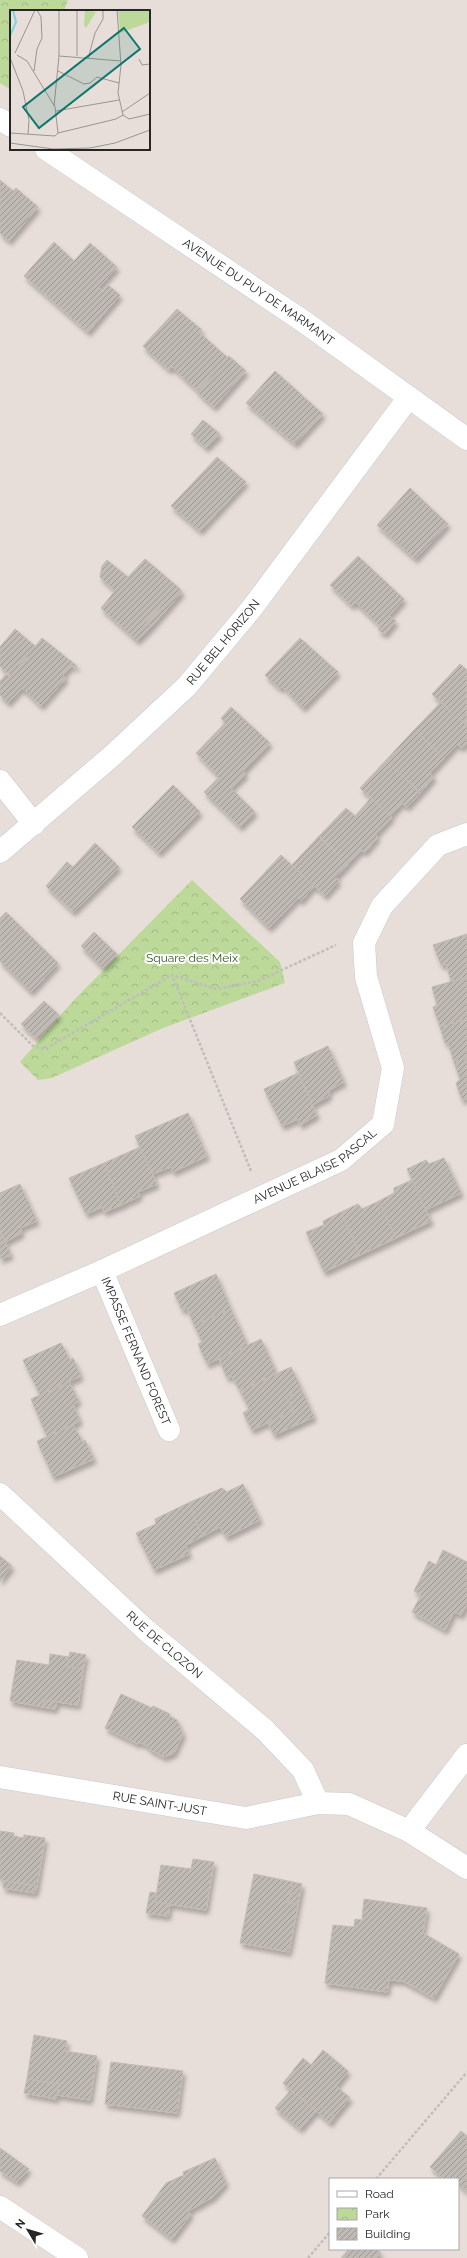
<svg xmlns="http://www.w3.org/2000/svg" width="467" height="2258" font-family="Raleway,sans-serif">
  <defs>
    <pattern id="park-crowns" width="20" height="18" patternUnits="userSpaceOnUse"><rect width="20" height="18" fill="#bcd99a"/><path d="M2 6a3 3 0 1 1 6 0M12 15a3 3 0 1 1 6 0" fill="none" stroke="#a1ba85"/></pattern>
    <pattern id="building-hatch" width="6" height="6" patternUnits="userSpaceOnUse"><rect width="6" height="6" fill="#c0bab5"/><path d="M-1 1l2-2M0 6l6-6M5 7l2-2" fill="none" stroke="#9c9793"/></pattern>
    <filter id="shadow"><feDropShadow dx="2.5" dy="4.5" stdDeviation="2" flood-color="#0004"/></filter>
  </defs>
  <rect width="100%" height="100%" fill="#e8ded9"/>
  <!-- park -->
  <path fill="url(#park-crowns)" d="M0 0H68L64 11H11V90L0 83Z
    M192 880 280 962 285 983 163 1028 52 1078 38 1080 20 1062 73 1001Z"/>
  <!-- building -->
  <path fill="url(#building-hatch)" stroke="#c2bab3" filter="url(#shadow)" d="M0 180 13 191 16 188 38 207 9 241 0 233Z
    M54 242 74 261 90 243 117 267 99 287 103 292 108 285 120 295 88 332 24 276Z
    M177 309 184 315 149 352 143 346Z
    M184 315 202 330 200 333 227 357 198 391 172 367 169 370 149 352Z
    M229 356 246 371 214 407 197 392Z
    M275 371 323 414 295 444 246 403Z
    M203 420 220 434 206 448 191 434Z
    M217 457 246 482 200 531 171 506Z
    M410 488 448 524 415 559 377 525Z
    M358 556 404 599 380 626 355 602 352 606 330 585Z
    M145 559 178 587 133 637 101 608 115 591 100 577 102 566 107 560 128 577Z
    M178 587 182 592 152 626 147 622Z
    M389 616 396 621 385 634 378 630Z
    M147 622 152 626 137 641 133 637Z
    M15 629 35 646 11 676 0 666V647Z
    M42 638 77 666 76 668 72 665 63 675 66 678 41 706 22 688 8 703 0 695V681L6 674 10 677Z
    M300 638 338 672 303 708 282 686 280 689 265 675Z
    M460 664 467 670 466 725 432 694Z
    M441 702 467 726V742L462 748 457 744 444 758 414 730Z
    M231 707 270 743 243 771 246 774 231 788 255 812 240 827 204 792 219 777 196 753 225 723 221 718Z
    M414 730 444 758 430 773 434 777 420 793 387 759Z
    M387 759 420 793 407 807 402 803 390 816 360 788Z
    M173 785 200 812 159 853 132 827Z
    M371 798 392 817 375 835 378 837 365 852 361 850 348 864 319 836 346 808 355 816Z
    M319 836 348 864 335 878 339 880 325 896 292 865Z
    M95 843 119 867 73 912 46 886 67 862 73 867Z
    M281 855 314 886 301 901 298 898 269 928 240 899Z
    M6 912 58 963 31 992 0 961V918Z
    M94 932 117 954 103 968 81 946Z
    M467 934V977L451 981 446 964 441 965 433 945Z
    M467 977V1019L440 1027 433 1007 437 1005 432 987Z
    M44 1001 59 1015 36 1038 21 1024Z
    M467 1019V1058L454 1062 448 1043H445L440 1027Z
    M328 1046 344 1082 329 1090V1096L312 1105 294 1062Z
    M467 1058V1099L462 1100 456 1083 460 1079 454 1062Z
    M298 1073 317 1115 300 1125 298 1119 282 1126 264 1089Z
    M188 1113 207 1156 173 1172 171 1167 152 1174 135 1136Z
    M140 1147 157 1184 138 1192 140 1196 121 1205 104 1163Z
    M444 1158 461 1193 426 1210 407 1169 426 1160 429 1164Z
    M104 1163 121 1205 104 1212 102 1207 86 1214 69 1178Z
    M412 1180 431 1221 396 1238 379 1201 394 1193V1188Z
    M20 1184 37 1221 20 1228 22 1233 5 1242 0 1231V1193Z
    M379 1201 396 1238 360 1255 341 1212 358 1204 362 1209Z
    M341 1212 360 1255 324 1272 306 1232 324 1225 323 1221Z
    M0 1231 11 1255 0 1259Z
    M216 1274 231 1309 194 1325 187 1308 182 1310 174 1293Z
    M231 1309 248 1346 207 1364 198 1344 202 1342 194 1325Z
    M261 1339 277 1374 240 1391 232 1376 227 1378 219 1359Z
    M61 1343 70 1360 73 1358 81 1376 40 1395 23 1360Z
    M291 1367 302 1390 287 1397 293 1411 252 1430 243 1413 249 1409 240 1391Z
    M69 1382 79 1401 73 1404 80 1421 47 1437 31 1399Z
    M302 1390 314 1417 274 1435 268 1423 293 1411 287 1397Z
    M73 1425 83 1442 85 1440 94 1459 53 1477 37 1441Z
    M243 1484 260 1520 226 1537 220 1527 203 1536 188 1503 222 1488 227 1492Z
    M188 1503 203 1536 186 1545 189 1554 154 1570 136 1533 156 1524 155 1519Z
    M443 1550 467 1562V1604L461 1615 454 1612 445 1630 412 1612 421 1595 414 1591 429 1561 436 1565Z
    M0 1556 12 1566 0 1581Z
    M70 1652 86 1655 83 1669 67 1666Z
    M50 1654 69 1657 67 1666 83 1669 78 1705 44 1700 43 1707 10 1701 17 1660 49 1665Z
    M121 1694 152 1708 153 1706 170 1714 169 1716 177 1720 183 1734 174 1753 164 1757 149 1749 147 1746 139 1742 138 1744 105 1728Z
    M44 1700 57 1701 55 1709 43 1707Z
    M0 1831 14 1833 13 1836 23 1838 24 1835 45 1838 37 1886 0 1880Z
    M193 1859 214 1862 206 1910 155 1902 161 1865 191 1869Z
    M254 1874 293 1882 288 1903 298 1905 289 1952 240 1943Z
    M4 1881 37 1886 35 1893 3 1888Z
    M293 1882 302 1884 298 1905 288 1903Z
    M150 1892 156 1893 155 1902 170 1904 168 1916 146 1913Z
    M364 1899 427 1908 423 1933 459 1954 434 1998 403 1981 389 1980 387 1992 325 1983 333 1925 354 1927 355 1919 362 1920Z
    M34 2035 67 2041 65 2051 97 2056 90 2100 57 2095 59 2084 27 2079Z
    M323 2050 348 2071 336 2086 350 2098 334 2117 320 2106 316 2111 283 2083 303 2058 311 2065Z
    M111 2062 183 2071 177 2113 105 2104Z
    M27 2079 59 2084 56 2099 24 2093Z
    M291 2090 316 2111 300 2129 275 2108Z
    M320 2106 334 2117 330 2123 316 2111Z
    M461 2131 467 2136V2192L458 2184V2179H444L430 2167Z
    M0 2148 29 2169 17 2182 0 2171Z
    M215 2158 226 2183 213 2197 188 2211 191 2214 172 2239 142 2216 166 2183 184 2175 183 2172Z
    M349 2249H376L381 2253 376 2258H341Z"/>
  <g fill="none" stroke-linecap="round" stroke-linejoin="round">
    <!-- minor casing -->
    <g stroke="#c5cad3" stroke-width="23">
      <g id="minor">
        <path d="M0 119 11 126"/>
        <path id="s1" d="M46 149 303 321 467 439"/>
        <path d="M0 781 34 824"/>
        <path id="s2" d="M0 852 113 755 187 686 252 608 409 397"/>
        <path id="s3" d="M102 1271 169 1430"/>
        <path id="s4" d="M0 1315 102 1271 341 1160 383 1124 393 1068 366 977 364 943 382 906 438 845 467 834"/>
        <path id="s5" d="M0 1494 146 1630 265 1730 303 1770 318 1803"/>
        <path id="s6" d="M0 1777 246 1818 318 1803 349 1804 409 1831 467 1868"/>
        <path d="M409 1831 467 1755"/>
        <path d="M0 2207 77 2258"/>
      </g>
    </g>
    <!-- path -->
    <path stroke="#bebebe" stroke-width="2.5" stroke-dasharray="3 2" stroke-linecap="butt" d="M0 1013 33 1046 45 1049 172 975
      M251 1171 172 975 216 989 258 981 336 945
      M376 2179 467 2072
      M308 2258 330 2232"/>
    <!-- minor -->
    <use href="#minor" stroke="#fff" stroke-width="22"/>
  </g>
  <g text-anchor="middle" stroke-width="4" stroke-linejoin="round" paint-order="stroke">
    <!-- street labels -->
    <g font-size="12" fill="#262626" stroke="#fff">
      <text dy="4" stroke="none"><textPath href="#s1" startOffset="256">AVENUE DU PUY DE MARMANT</textPath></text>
      <text dy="4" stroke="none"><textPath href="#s2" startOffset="307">RUE BEL HORIZON</textPath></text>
      <text dy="4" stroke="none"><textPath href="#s4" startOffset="349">AVENUE BLAISE PASCAL</textPath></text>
      <text dy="4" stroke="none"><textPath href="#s3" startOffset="87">IMPASSE FERNAND FOREST</textPath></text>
      <text dy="4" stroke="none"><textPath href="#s5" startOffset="223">RUE DE CLOZON</textPath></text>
      <text dy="4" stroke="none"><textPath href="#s6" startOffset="162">RUE SAINT-JUST</textPath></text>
    </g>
    <!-- park labels -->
    <g font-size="12" fill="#375a20" stroke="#fff">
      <text x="192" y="962">Square des Meix</text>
    </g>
  </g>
  <!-- overview -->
  <g transform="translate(10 10)">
    <rect width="140" height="140" fill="#e8ded9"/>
    <path d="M75 0 86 2 76 18 74 15ZM108 0H140V12L110 23Z" fill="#bcd99a"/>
    <path fill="none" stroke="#76d9e0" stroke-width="2" d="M0 26 6 12 3 0"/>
    <path fill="none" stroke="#9a9491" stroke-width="1" d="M107 0 111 55 108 83 113 105 119 109 140 104M5 43 25 0M49 46 111 51M67 46V0M78 49 85 23 93 9V0M129 49 132 55 140 54M1 50 13 81 19 110 18 124M24 61 27 39 32 28 31 7 27 0M48 61 74 74 80 73 87 67 109 73M44 96 49 46V0M46 101 109 90M112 102 140 83M0 123 45 126 48 123 45 97 17 51 7 45M48 123 106 109 113 105M0 133 43 139 80 138 105 133 140 120"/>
    <path fill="#0f766e" fill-opacity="0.15" stroke="#0f766e" stroke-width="2" d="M114 18 130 39 29 118 13 97Z"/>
    <rect width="140" height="140" fill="none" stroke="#262626" stroke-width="2"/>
  </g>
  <!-- legend -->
  <rect x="329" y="2178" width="130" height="72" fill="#ffffff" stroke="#a8a8a8"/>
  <rect x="337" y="2191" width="20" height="6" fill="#ffffff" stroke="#a8a8a8"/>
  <text x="365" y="2198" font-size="12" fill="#262626">Road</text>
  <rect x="337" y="2208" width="20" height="12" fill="url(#park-crowns)" stroke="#a8a8a8"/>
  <text x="365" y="2218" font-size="12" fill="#262626">Park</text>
  <rect x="337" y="2228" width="20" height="12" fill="url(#building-hatch)" stroke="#a8a8a8"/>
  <text x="365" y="2238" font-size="12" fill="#262626">Building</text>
  <!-- north arrow -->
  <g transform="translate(28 2230) rotate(308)" stroke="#ffffff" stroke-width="3" paint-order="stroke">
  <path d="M0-3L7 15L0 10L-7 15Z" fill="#262626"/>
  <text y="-6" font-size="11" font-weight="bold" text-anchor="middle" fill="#262626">N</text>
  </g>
</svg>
